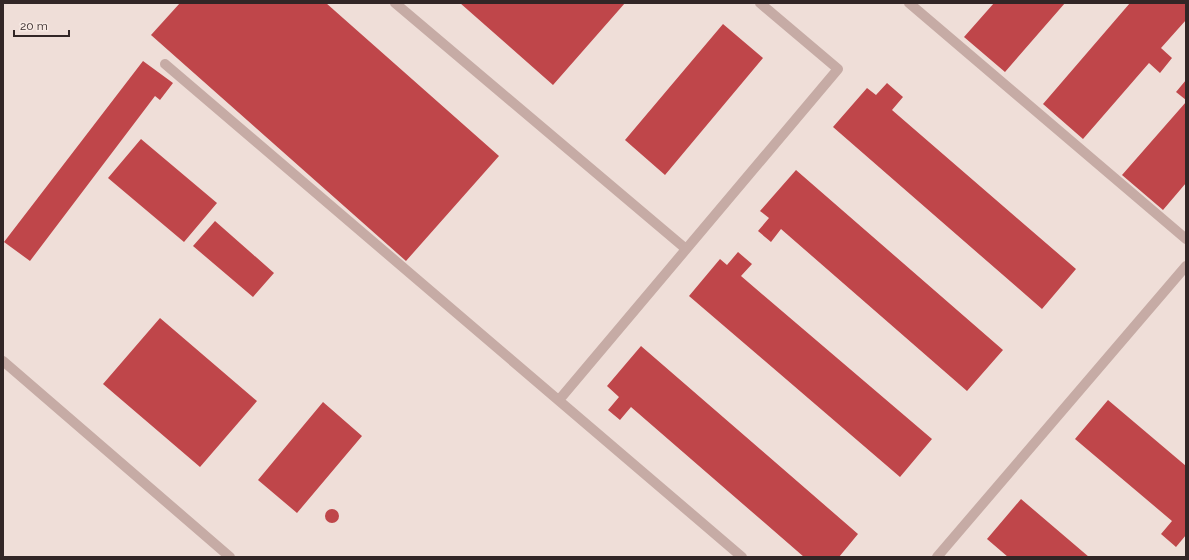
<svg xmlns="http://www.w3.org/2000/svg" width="1189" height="560" font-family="Raleway,sans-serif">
  <rect width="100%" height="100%" fill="#efded8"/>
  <!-- building -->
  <path fill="#bf464a" d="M180 3H326L499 156 406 261 151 35Z
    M460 3H625L553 85Z
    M994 3H1065L1005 72 964 37Z
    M1130 3H1186V20L1161 48 1172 58 1160 73 1149 63 1083 139 1043 104Z
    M723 24 763 58 665 175 625 140Z
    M143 61 173 83 160 100 155 96 30 261 4 242Z
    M1186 80V100L1176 92Z
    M887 83 903 97 892 110 1076 269 1042 309 833 127 867 88 876 95Z
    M1186 102V183L1163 210 1122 175Z
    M141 139 217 203 184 242 108 178Z
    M796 170 1003 350 967 391 781 229 771 242 758 231 769 218 760 211Z
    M215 221 274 273 253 297 193 246Z
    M738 252 752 264 741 276 932 439 900 477 689 296 720 259 727 265Z
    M160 318 257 401 200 467 103 384Z
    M641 346 858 534 839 557H804L631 407 620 420 608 410 619 397 607 386Z
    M1108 400 1186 466V535L1176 547 1161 534 1172 521 1075 439Z
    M323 402 362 436 297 513 258 480Z
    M1021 499 1089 557H1008L987 539Z
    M325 516a7 7 0 1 1 14 0a7 7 0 1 1-14 0Z"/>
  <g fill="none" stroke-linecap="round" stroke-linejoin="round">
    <!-- service -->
    <path stroke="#c6aba5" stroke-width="10" d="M395 3 686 249
      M909 3 1186 239
      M165 64 742 557
      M3 361 230 557
      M559 400 838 69 760 3
      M937 557 1186 266"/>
  </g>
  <!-- border -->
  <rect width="1189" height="560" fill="none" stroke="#322626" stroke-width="8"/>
  <!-- scale -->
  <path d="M14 30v6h55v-6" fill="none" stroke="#322626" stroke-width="2"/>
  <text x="20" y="30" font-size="12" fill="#322626" stroke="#f7e9e3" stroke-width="3" paint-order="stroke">20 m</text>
</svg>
